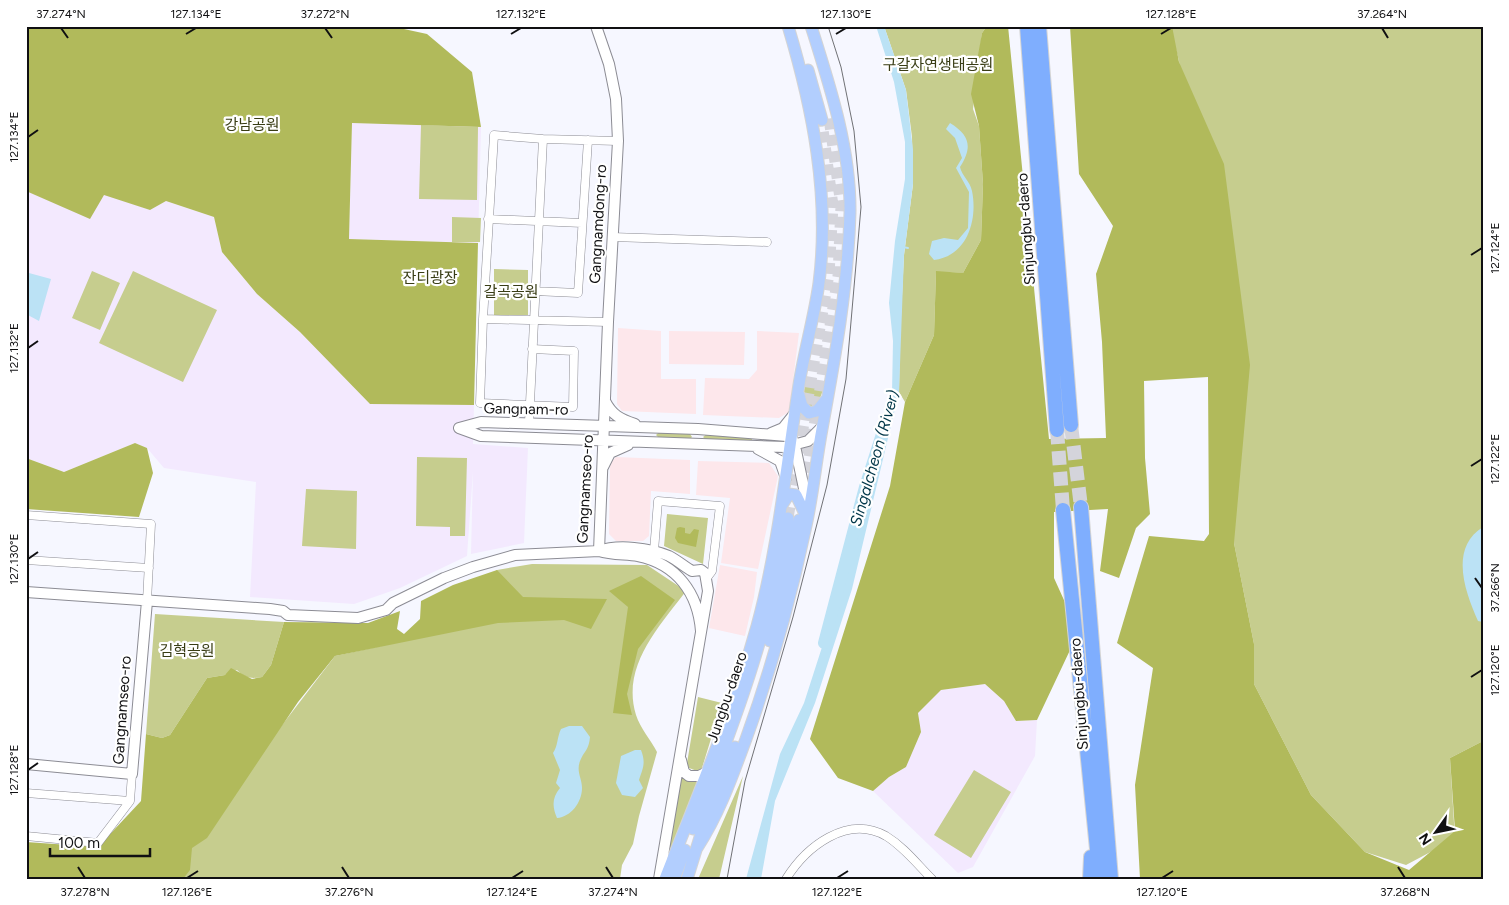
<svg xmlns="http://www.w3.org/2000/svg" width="1509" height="905" font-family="Figtree,'Noto Sans KR',sans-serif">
  <rect width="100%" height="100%" fill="#f6f7ff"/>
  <!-- commercial -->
  <path fill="#fde7eb" d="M618 328 661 331V379H696V414L622 411 617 404Z
    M669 331 745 332 744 365 669 364Z
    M757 331 799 333 789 412 779 418 703 415 705 378 749 379 757 370Z
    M616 457 690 460V494L651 491 649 536 643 541H616L609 534 610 463Z
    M698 461 769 463 778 476 758 569 721 563 730 498 696 495Z
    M720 565 757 572 754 597 745 636 709 628Z"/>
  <!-- education -->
  <path fill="#f3e9fe" d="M352 123 481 127 478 243 349 239Z
    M26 191 90 218 104 194 150 210 166 201 214 217 222 252 257 294 300 332 370 404 474 405 473 444 528 448 524 543 471 554 473 471 467 556 400 588 354 604 250 597 256 482 164 468 147 448 135 443 64 472 26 458Z
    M985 684 1004 701 1016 721 1037 720 1035 756 973 867 958 873 873 791 889 777 906 767 921 732 918 713 941 690Z"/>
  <!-- green -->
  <path fill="#c6cd8e" d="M884 26H987L982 33 973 109 979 126 983 184 981 240 963 273 936 272 934 335 905 402 899 392 900 337 904 255 913 184 912 137 906 90Z
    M1170 26H1483V741L1450 758 1455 839 1406 865 1365 852 1311 795 1254 684V644L1234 543 1179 61Z
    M421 125 478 127 477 200 419 199Z
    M452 217 481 218 480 242H452Z
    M494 269 528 270V315H494Z
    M92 271 120 283 100 330 72 318Z
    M133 271 217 310 183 382 99 343Z
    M803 382 825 385 817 406 809 407 804 402Z
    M659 432 690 434 692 437 689 440 659 438 656 435Z
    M707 434 752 437V441L706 440 703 437Z
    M417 457 467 458 465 536H450V527L416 526Z
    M306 489 357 491 356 549 302 546Z
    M667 514 708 518 703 564 664 546Z
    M532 564 647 565 686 591C659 627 621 666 636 715 640 728 651 740 657 752L639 816 633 844 622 865 620 879H171L181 857 335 656 381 646 444 614 497 570Z
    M155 614 284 622 271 665 262 677C251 679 245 678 237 670L225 675 207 678 170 735 162 738 146 734Z
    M698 697 722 703 702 768 697 771 689 768 687 763Z
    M680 766 701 779 663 879Z
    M974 770 1011 792 971 858 934 835Z
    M743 776 719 879H698Z"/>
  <!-- forest -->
  <path fill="#b1ba5b" d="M26 26H390L427 34 472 72 481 127 352 123 349 239 478 243 474 405 370 404 300 332 257 294 222 252 214 217 166 201 150 210 104 195 90 219 26 191Z
    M987 26H1008L1049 439 1106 438 1102 342 1096 274 1113 226 1079 174 1070 26H1172L1179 62 1224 164 1250 365 1234 543 1254 644V684L1311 795 1365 852 1409 870 1455 831 1450 758 1483 741V879H1140L1135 785 1153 668 1117 643 1149 536 1204 541 1209 534 1208 377 1144 381 1145 458 1150 514 1136 528 1119 578 1100 571 1108 509 1054 512V578L1073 620 1071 648 1037 720 1016 721 1004 701 985 684 941 690 918 713 921 732 906 767 889 777 873 791 838 778 810 739 890 486 905 402 934 335 936 271 963 273 981 240 983 184 979 126 971 94 982 33Z
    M135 443 147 448 153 473 139 517 26 509V458L64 472Z
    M680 527 685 528V533L690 534 694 529 699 530 696 547 678 543 675 538 677 528Z
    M497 570 523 597 607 599 591 629 564 620 498 623 335 656 298 702 207 838 192 848 190 870 183 879H26V842L98 847 141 801 146 734 162 738 170 735 207 678 225 675 231 668 252 679 262 677 271 665 284 622 368 623 400 611 397 629 404 634 420 619 421 601 453 585Z
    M641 576 675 600 638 649 627 694 632 715 613 713 628 607 609 591Z"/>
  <!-- water -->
  <path fill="#bbe2f5" d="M876 26H884L906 90 913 150V184L904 255 899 392 852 589 815 703 775 801 761 879H746L780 754 804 703 852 554 883 420 892 393 893 341 889 303 895 241 905 179V142L894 82Z
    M950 123C971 136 972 148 960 167 962 176 970 181 972 191 978 220 967 256 934 260L929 254 932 241 944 238 958 240 968 228 969 192 956 168 962 158 955 138 946 129Z
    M29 273 51 279 39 321 26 314V274Z
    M1483 527V622L1478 621C1465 592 1449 548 1483 527Z
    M569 726H582L590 737C589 750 584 751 580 761 576 772 582 778 582 788 582 802 571 817 557 818 552 806 552 798 560 788L556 783 560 770 553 753C558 746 557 737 561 729Z
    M635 750H641C646 763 643 768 639 780L643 788 635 797 622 795 616 783 621 756Z"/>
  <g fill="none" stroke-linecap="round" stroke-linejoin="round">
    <!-- stream -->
    <path stroke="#bbe2f5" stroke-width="2" d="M903 247 908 248"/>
    <!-- river -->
    <path stroke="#bbe2f5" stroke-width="12" d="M824 643 865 487 882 434"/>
    <!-- primary-tunnel -->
    <path stroke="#d4d4db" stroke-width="11" stroke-dasharray="11 5.5" stroke-linecap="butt" d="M804 489 838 276 841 206 829 118
      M788 518 829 274 833 206 822 122"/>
    <!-- highway-tunnel -->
    <path stroke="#d4d4db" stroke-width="14" stroke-dasharray="14 7" stroke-linecap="butt" d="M1071 425 1081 507
      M1057 430 1063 510"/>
    <!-- street casing -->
    <g stroke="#8c8c94" stroke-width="9">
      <path id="street" d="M488 219 582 223
        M612 237 767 242
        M534 291 578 293 588 140
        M483 319 480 403 573 407 574 351 532 349
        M608 322 483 319 494 135 543 139 618 141
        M529 423 543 139
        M26 515 151 524 147 601
        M654 551 658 501 720 506 712 571 706 579
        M26 560 149 568
        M26 793 130 801
        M26 836 98 843 130 801 132 774
        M786 879C806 847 847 814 886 836 904 847 917 864 932 879"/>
    </g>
    <!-- secondary casing -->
    <g stroke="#8c8c94" stroke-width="12">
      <path id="secondary" d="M596 26 609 64 616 99 618 141 608 322 599 551
        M605 401C612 415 620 419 635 424
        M459 428 481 422 698 429 787 436 792 438 795 446 806 498V510
        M459 428 481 436 785 447 808 441 822 427
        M771 433 783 428 795 413
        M758 449 780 461 786 478
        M603 467 610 453 628 445
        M599 551C618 544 650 548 669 556 677 560 685 567 692 571L701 570 705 573 708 591 659 879
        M26 592 270 609 283 611 288 615 358 618 386 610 393 603 444 578 473 567 515 555 599 551C612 555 625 554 638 556 677 564 698 593 701 631
        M681 760 684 772 689 776H699L707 772
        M26 764 132 774 147 601"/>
    </g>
    <!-- primary casing -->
    <g stroke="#d4d4d4" stroke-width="13">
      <path id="primary" d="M808 70 822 120
        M799 395 802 406 809 413 817 411 826 400
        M782 505 789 494 796 495 806 516
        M770 641 799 520
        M693 829C733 727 771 626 788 518
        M697 848C719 814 732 777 746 739 771 670 791 598 806 526 813 494 816 461 822 429 835 358 848 286 850 213 851 150 830 86 811 26
        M665 879C698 795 733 712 757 626 778 549 786 469 798 391 803 355 814 319 819 283 830 196 813 109 788 26
        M674 879 685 850
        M687 879 706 818 735 747"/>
    </g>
    <!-- highway casing -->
    <g stroke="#d4d4d4" stroke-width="16">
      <path id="highway" d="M1027 26 1057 430
        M1039 26 1071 425
        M1081 507 1111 879
        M1063 510 1100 879
        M1090 879 1091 857"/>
    </g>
    <!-- street -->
    <use href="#street" stroke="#fff" stroke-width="8"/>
    <!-- secondary -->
    <use href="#secondary" stroke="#fff" stroke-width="10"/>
    <!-- primary -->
    <use href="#primary" stroke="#b2cefe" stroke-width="11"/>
    <!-- highway -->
    <use href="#highway" stroke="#7faefe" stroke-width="14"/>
    <!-- tram -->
    <path stroke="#707175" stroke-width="1" d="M727 879 745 781 793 617 827 485 846 379 861 207 854 131 841 67 828 26"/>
  </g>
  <!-- ticks -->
  <path fill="none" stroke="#101012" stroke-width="2" d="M61 28 68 38M325 28 332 38M1382 28 1388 38M186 34 196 28M511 34 521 28M836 34 846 28M1161 34 1171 28M28 137 38 130M1471 255 1482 248M28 348 38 341M1471 466 1482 459M28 559 38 552M1475 578 1482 588M1471 677 1482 670M28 770 38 763M78 867 85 878M342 867 349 878M606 867 613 878M1398 867 1405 878M187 878 198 871M512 878 523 871M837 878 848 871M1162 878 1173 871"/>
  <g text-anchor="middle" stroke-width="4.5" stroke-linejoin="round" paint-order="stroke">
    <!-- park labels -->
    <g font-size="15" fill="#393d15" stroke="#fff">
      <text x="938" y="70">구갈자연생태공원</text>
      <text x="252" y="130">강남공원</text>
      <text x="430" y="283">잔디광장</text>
      <text x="511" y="297">갈곡공원</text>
      <text x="187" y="656">김혁공원</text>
    </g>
    <!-- street labels -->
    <g font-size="15" fill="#101012" stroke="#fff">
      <text transform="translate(598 224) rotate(-87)" y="5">Gangnamdong-ro</text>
      <text transform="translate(1026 229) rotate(-94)" y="5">Sinjungbu-daero</text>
      <text transform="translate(526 409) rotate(1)" y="5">Gangnam-ro</text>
      <text transform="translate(585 489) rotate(-87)" y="5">Gangnamseo-ro</text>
      <text transform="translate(1079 694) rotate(-94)" y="5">Sinjungbu-daero</text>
      <text transform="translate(727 697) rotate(-71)" y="5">Jungbu-daero</text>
      <text transform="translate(122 710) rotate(-86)" y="5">Gangnamseo-ro</text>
    </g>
    <!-- water labels -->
    <g font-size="16" font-style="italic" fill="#023749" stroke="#fff">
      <text transform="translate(874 458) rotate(-74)" y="6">Singalcheon (River)</text>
    </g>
  </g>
  <!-- border -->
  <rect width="1509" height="905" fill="none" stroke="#ffffff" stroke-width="55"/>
  <!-- north arrow -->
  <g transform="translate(1436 832) rotate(237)" stroke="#ffffff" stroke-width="4" paint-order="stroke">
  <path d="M0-4L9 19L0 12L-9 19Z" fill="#101012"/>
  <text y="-8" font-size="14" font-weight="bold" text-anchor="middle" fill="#101012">N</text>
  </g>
  <!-- scale -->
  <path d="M50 848v8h100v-8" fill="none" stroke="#101012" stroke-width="2.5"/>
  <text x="58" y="848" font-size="15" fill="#101012" stroke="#ffffff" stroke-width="4" paint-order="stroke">100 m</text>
  <rect x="28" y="28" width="1454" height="850" fill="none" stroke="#101012" stroke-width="2"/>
  <g font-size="12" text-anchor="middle" fill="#101012">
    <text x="61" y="18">37.274°N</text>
    <text x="196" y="18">127.134°E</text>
    <text x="325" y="18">37.272°N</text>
    <text x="521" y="18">127.132°E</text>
    <text x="846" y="18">127.130°E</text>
    <text x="1171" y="18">127.128°E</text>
    <text x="1382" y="18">37.264°N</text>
    <text transform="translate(14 137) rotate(-90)" y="4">127.134°E</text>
    <text transform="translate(1495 248) rotate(-90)" y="4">127.124°E</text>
    <text transform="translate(14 348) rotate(-90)" y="4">127.132°E</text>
    <text transform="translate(1495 459) rotate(-90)" y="4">127.122°E</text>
    <text transform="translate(14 559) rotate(-90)" y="4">127.130°E</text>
    <text transform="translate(1495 588) rotate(-90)" y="4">37.266°N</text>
    <text transform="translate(1495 670) rotate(-90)" y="4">127.120°E</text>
    <text transform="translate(14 770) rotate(-90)" y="4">127.128°E</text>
    <text x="85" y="896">37.278°N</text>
    <text x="187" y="896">127.126°E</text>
    <text x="349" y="896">37.276°N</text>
    <text x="512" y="896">127.124°E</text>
    <text x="613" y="896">37.274°N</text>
    <text x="837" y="896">127.122°E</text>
    <text x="1162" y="896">127.120°E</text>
    <text x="1405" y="896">37.268°N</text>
  </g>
</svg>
